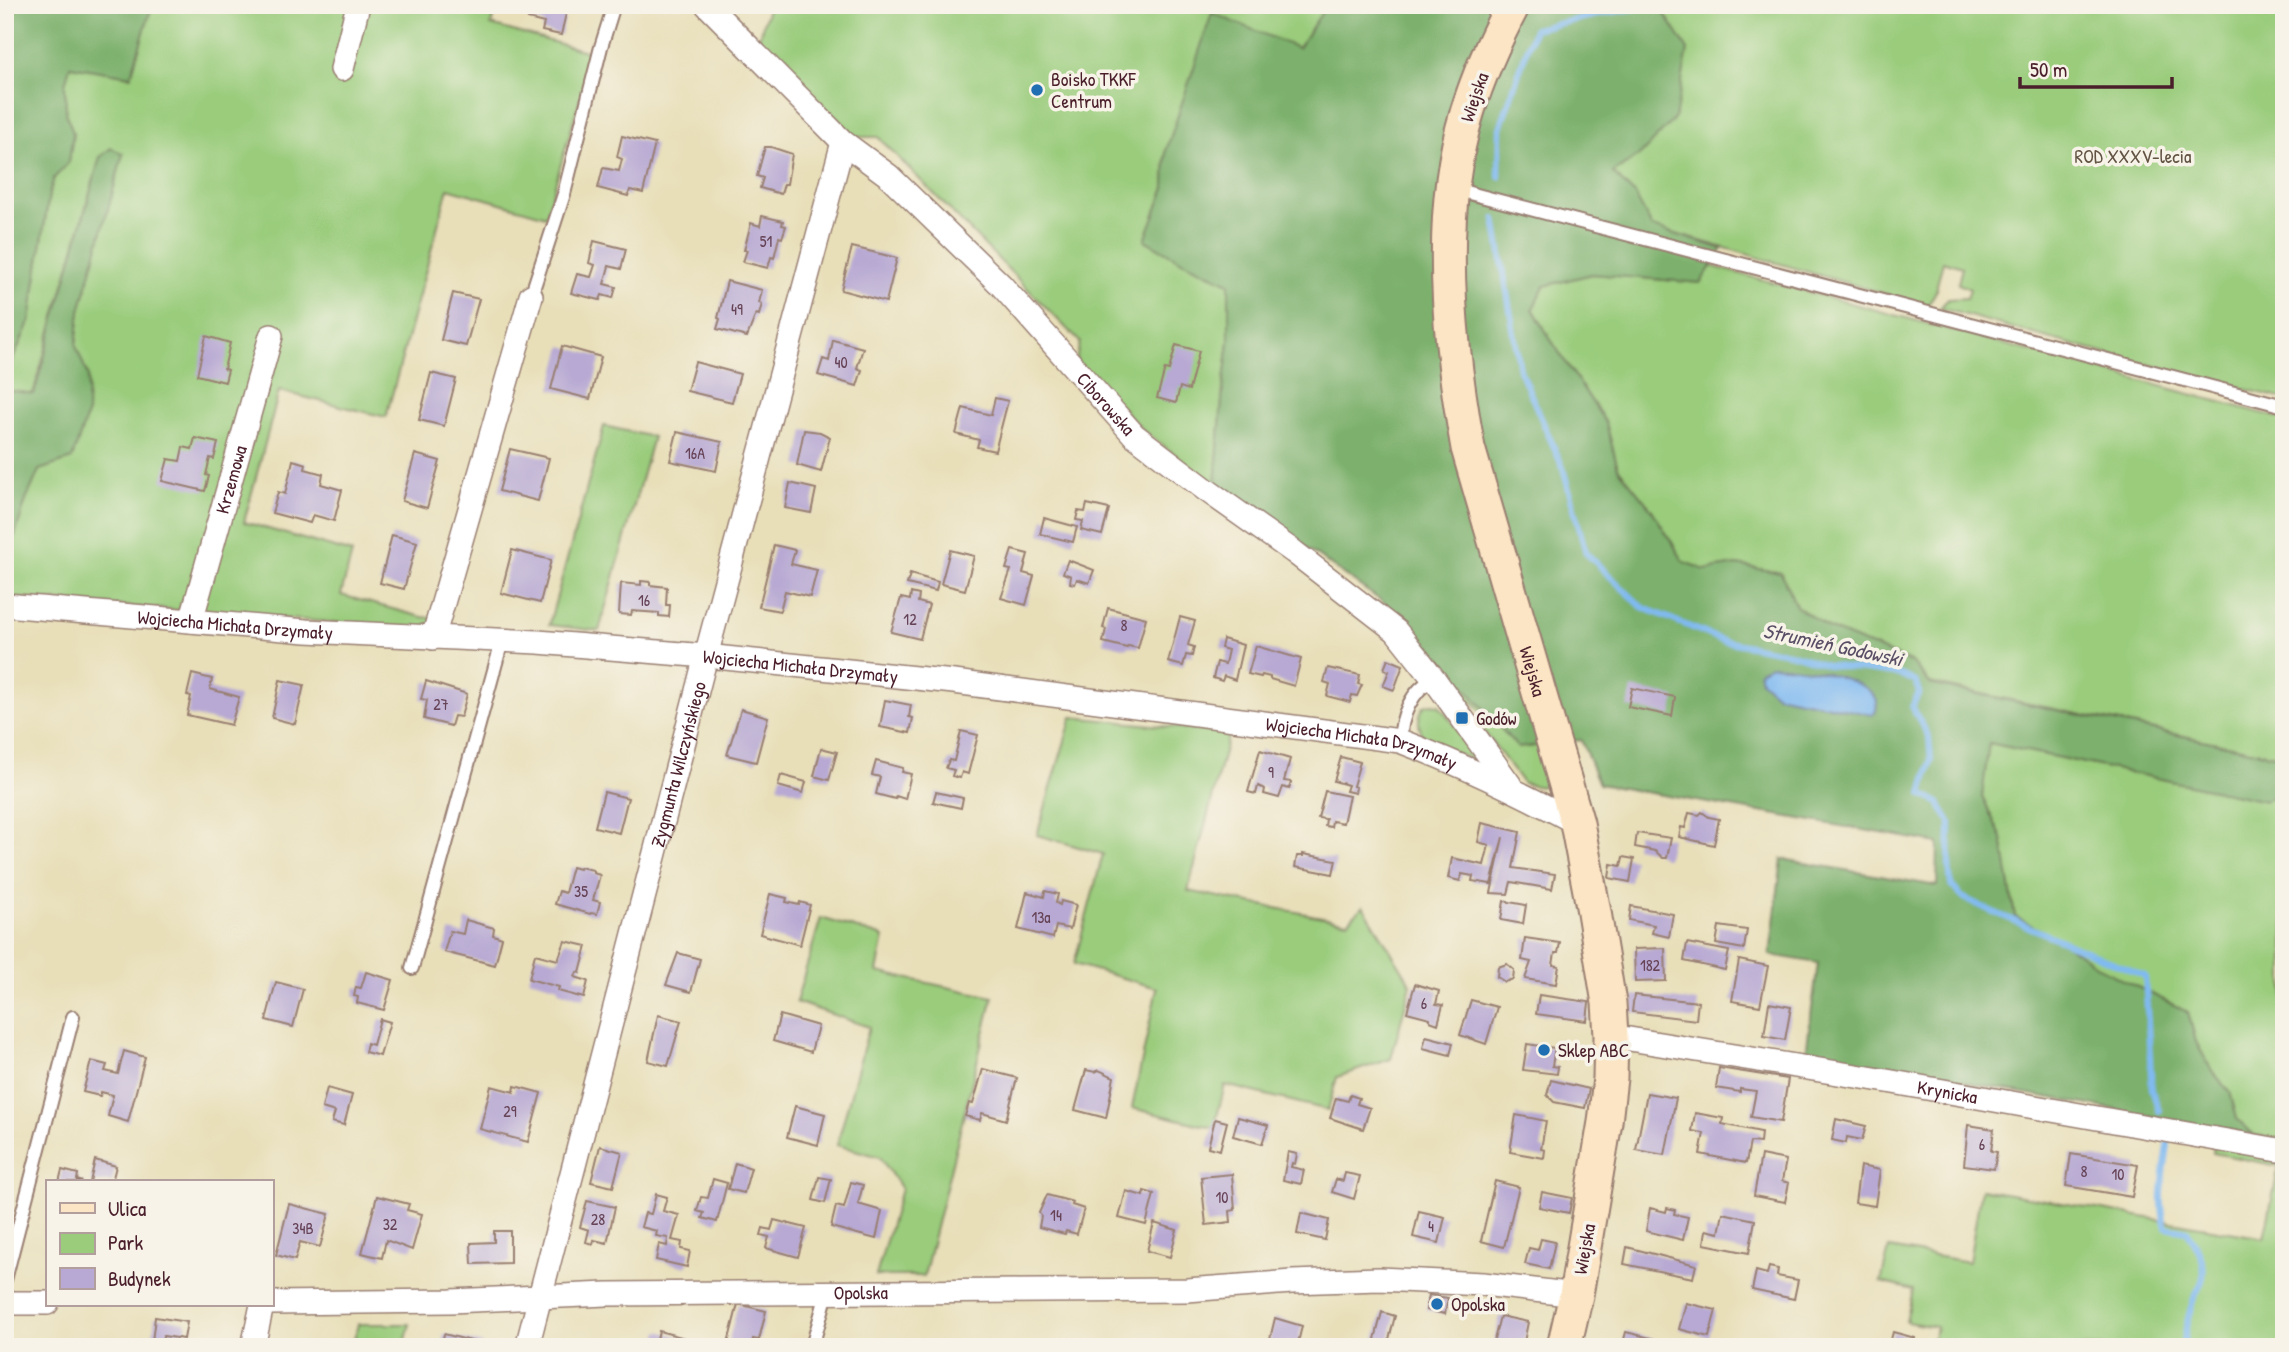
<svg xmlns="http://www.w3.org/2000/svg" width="2289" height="1352" font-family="'Patrick Hand',sans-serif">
  <rect width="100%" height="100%" fill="#f7f3e8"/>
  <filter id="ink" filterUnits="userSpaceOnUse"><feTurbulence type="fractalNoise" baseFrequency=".0143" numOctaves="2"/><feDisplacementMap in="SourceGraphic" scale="14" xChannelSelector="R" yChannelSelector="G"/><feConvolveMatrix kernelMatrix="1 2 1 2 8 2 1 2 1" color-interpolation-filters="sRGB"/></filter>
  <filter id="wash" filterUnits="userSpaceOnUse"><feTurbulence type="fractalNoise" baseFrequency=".00686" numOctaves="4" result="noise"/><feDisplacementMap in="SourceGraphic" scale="28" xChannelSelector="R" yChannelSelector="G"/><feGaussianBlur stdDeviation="1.57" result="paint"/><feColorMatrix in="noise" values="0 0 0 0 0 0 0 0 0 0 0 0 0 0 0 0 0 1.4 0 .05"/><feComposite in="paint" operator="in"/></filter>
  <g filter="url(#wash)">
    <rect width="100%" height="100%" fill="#e8dfb9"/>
    <!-- green -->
    <path fill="#9acc7c" stroke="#727654" stroke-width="2" d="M152 5H496L491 25 593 53 546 216 448 188 386 417 279 391 244 522 352 553 341 595 422 617 433 618 430 624 419 629 5 597V546L14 538 26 500 39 470 72 459 88 376 76 346 80 311 123 154 100 158 33 394 6 390 11 364 30 320 49 194 54 178 69 162 73 133 66 114 65 83 70 65 131 76Z
      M769 5H1327L1298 48 1166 151 1165 188 1145 240 1182 261 1229 283V342L1223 389 1215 484 1146 433 1076 360 1080 342 878 137H851L757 45Z
      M1659 5H2284V399L2099 352 1940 308 1948 299 1967 298 1970 289 1958 284 1962 267 1943 261 1935 293 1927 306 1652 227 1634 194 1613 173 1641 154 1688 50Z
      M1711 266 2284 419V757L1930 683 1913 663 1830 629 1796 606 1781 573 1737 565 1705 570 1684 562 1652 510 1618 468 1606 423 1549 337 1533 308 1544 286 1592 274 1700 283Z
      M604 426 653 437 599 631 549 625Z
      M1424 641 1518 748 1546 745 1551 777 1540 787 1523 783 1477 722 1484 716 1473 702 1466 707 1421 645Z
      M1431 704 1439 705 1484 764 1429 743C1418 732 1416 719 1424 706Z
      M1072 717 1229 733 1188 891 1348 922 1363 906 1411 984 1391 1059 1337 1077 1328 1110 1225 1085 1214 1128 1132 1108 1157 988 1074 964 1103 854 1037 835Z
      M1988 743 2266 801 2284 788V1141L2254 1135 2237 1119 2230 1092 2212 1071 2196 1042 2188 1012 2105 971 2058 939 2015 917 2002 838 1982 797Z
      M821 918 884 937 877 972 993 997 924 1276H876L901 1189 880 1157 837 1145 869 1027 796 1002Z
      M2214 1143 2284 1156V1347H1931L1936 1327 1906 1322 1913 1290 1881 1282 1889 1248 1969 1262 1981 1189 2264 1238 2279 1166 2213 1153Z
      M358 1324H410L404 1347H352Z"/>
    <!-- forest -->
    <path fill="#7bb06c" stroke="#62684c" stroke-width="2" d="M5 5H152L131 76 70 66 65 84 66 114 73 133 69 162 54 178 49 194 30 320 11 364 6 390 34 394 100 157 111 148 123 154 80 311 76 346 88 376 87 415 72 459 39 470 26 500 14 538 5 546Z
      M1327 5H1659L1688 50 1675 118 1641 154 1613 173 1634 194 1652 227 1723 249 1700 283 1592 274 1544 286 1533 309 1549 337 1606 423 1618 468 1652 510 1684 562 1705 570 1737 565 1781 573 1796 606 1830 629 1913 663 1930 684 2284 757V788L2266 801 1989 743 1982 797 2002 838 2015 917 2058 939 2105 971 2188 1012 2196 1042 2212 1071 2230 1092 2237 1119 2254 1135 1806 1053 1818 963 1770 955 1782 859 1937 886 1938 843 1599 784 1581 740 1518 748 1431 648 1387 605 1215 484 1223 389 1229 342V283L1182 261 1145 240 1165 188 1166 151 1212 13 1298 48Z"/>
    <!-- water -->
    <path fill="#80baf1" stroke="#656c8e" stroke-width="2" d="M1771 665C1798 666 1844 674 1867 689 1871 691 1874 697 1877 701L1876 711 1872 715 1777 695 1761 681 1759 671Z"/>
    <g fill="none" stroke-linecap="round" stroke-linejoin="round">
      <!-- stream -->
      <path stroke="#80baf1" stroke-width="6" d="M1499 177 1500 128 1534 29 1606 13 1657 5
        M1495 219 1520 370 1563 468 1586 553 1642 607 1724 641 1793 654 1827 665 1901 675 1916 682 1919 692 1912 707 1929 737 1931 760 1922 794 1939 803 1950 822 1949 865 1951 885 1962 897 1991 911 2145 976 2152 1090 2159 1111
        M2168 1144C2165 1171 2157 1200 2166 1227L2187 1231C2195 1243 2207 1262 2203 1277 2202 1284 2197 1291 2194 1298 2189 1313 2184 1330 2184 1347"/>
    </g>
    <g id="blocks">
      <!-- building -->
      <path fill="#b7a9d3" d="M531 5H568L561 35 542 31 544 23 528 19Z
        M622 136 655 144 643 193 630 190 628 196 598 188 603 168 619 171 622 159 617 157Z
        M765 147H771L792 154 787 184H784L781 194 760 188 763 178 757 176Z
        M762 216 783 221 782 225 786 226 782 238 779 237 774 258 771 257 768 268 743 262 747 250H744L751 223 760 226Z
        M594 241 626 249 621 269 609 266 604 284 616 287 613 298 602 295 600 300 571 293 577 274 591 277 595 265 589 263Z
        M852 247 897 258 886 302 841 290Z
        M727 281 762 290 759 303 762 304 759 315 756 314 747 337 717 329 720 319 718 318Z
        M453 293 479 299 466 346 441 340Z
        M206 336 230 343 224 369 228 370 225 382 197 375Z
        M833 340 863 348 857 368 862 370 857 386 818 375 823 359 829 361Z
        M1176 345 1199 351 1189 390 1180 387 1176 403 1157 398 1165 369 1169 370Z
        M562 346 601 357 590 399 551 389Z
        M695 362 740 374 732 402 687 391Z
        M431 373 456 379 444 426 419 420Z
        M995 398 1008 401 995 451 977 447 979 440 956 434 963 408 991 415Z
        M804 430 820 432 830 437 821 472 797 465Z
        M677 432 722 442 716 471 670 461Z
        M195 438 218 443 214 459 210 458 206 475 209 476 205 491 162 481 168 459 180 461 183 447 192 449Z
        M510 449 549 458 538 501 499 491Z
        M415 454 440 461 427 508 402 501Z
        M293 460 306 464 305 469 323 474 321 484 342 490 334 521 313 515 310 523 272 513 278 492 285 494Z
        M790 483 816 489 811 513 785 508Z
        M1087 504 1109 509 1102 535 1081 530 1083 521 1076 520 1078 511 1085 512Z
        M1044 518 1077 527 1073 542 1040 534Z
        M392 535 417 542 404 589 380 583Z
        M774 545 795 550 791 564 817 570 810 597 785 591 780 611 759 607Z
        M512 550 551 560 540 603 501 593Z
        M950 550 974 556 965 590 941 584Z
        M1012 550 1028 554 1023 573 1034 576 1026 605 1001 598 1011 570 1006 569Z
        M1068 560 1094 570 1089 583 1077 579 1075 584 1070 583 1071 576 1063 573Z
        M910 574 938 582 936 591 907 584Z
        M641 581 650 582V585L667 587 666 605H670L669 617 659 616V613L632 611 631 615 619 614 621 583 641 585Z
        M911 593 919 595 918 602 929 605 920 639 891 632 901 598 910 600Z
        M1108 608 1146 618 1138 648 1128 646 1127 648 1103 642 1106 629 1103 628Z
        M1180 617 1195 621 1188 645 1194 647 1192 656 1186 655 1183 666 1168 662Z
        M1223 639 1243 645 1235 680 1224 676 1222 681 1213 678 1217 662 1225 664 1228 650 1221 648Z
        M1256 646 1301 659 1294 686 1270 679V677L1262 675 1261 677 1248 674Z
        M1388 659 1403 665 1394 690 1383 686 1389 671 1384 669Z
        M1328 668 1360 675 1358 684 1362 685 1357 696 1352 695 1350 702 1327 696 1330 684 1324 682Z
        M192 674 212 679 210 689 239 697 231 725 187 715 191 696 187 695Z
        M280 680 304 685 295 724 272 718Z
        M426 681 467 694 461 717 454 716 451 726 424 719 427 700 421 699Z
        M1632 688 1675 697 1672 716 1628 707Z
        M885 700 911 705 909 717 913 718 910 733 880 727Z
        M741 709 768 717 756 762 727 755Z
        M961 731 978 735 968 774 962 772 960 778 952 776 954 770 946 768 949 760 954 761Z
        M821 748 837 752 829 780 814 776Z
        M1260 750 1290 759 1284 781 1291 782 1289 789 1283 787 1279 798 1264 794 1265 789 1258 786 1256 794 1248 792Z
        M1341 757 1360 762 1353 786 1356 787 1355 793 1346 791 1348 785 1334 781Z
        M876 761 903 768 902 772 911 774 905 799 896 796 895 799 876 794 880 777 872 775Z
        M781 775 806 782 803 793 778 786Z
        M1325 791 1349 796 1343 823 1332 821 1331 827 1325 826 1326 819 1318 818Z
        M604 792 628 798 619 833 595 827Z
        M936 792 963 798 961 808 933 802Z
        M1702 812 1709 817 1719 819 1714 845 1679 837 1681 827 1685 828 1689 813 1699 815Z
        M1482 823 1520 832 1513 868 1555 874 1552 889 1511 882 1508 894 1491 893 1503 837 1491 884 1472 881 1473 876 1462 874 1460 881 1448 878 1452 858 1484 865 1489 845 1478 842Z
        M1637 833 1671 838 1667 858H1663L1655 851 1635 847Z
        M1303 854 1336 860 1333 874 1295 867 1297 856H1303Z
        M1623 857 1634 859 1630 882 1609 878 1611 864 1621 866Z
        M572 867 579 869 580 867 593 870V873L600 875 593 900 600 902 597 914 591 913 590 914 555 904 559 891 565 893Z
        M1045 891 1058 894 1056 903 1060 905 1061 901 1076 905 1070 929 1056 926 1053 938 1018 929 1027 892 1044 897Z
        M770 894 787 898 786 902 799 905 800 902 810 905 800 945 760 934Z
        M1504 901 1526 905 1523 924 1501 920Z
        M1631 906 1673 914 1669 937 1652 933 1654 925 1629 920Z
        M466 920 494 928 493 935 502 938 495 965 444 952 450 931 463 934Z
        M1719 926 1747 930 1744 949 1716 944Z
        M1525 938 1560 943 1558 953H1555L1553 965 1559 966 1556 984 1525 979 1531 962 1522 960Z
        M565 941 587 946 580 973 577 972 575 977 588 981 584 998 558 991 559 987 529 979 535 954 558 960Z
        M1687 943 1729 951 1725 970 1684 961Z
        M1665 948 1666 981 1635 982 1634 949Z
        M678 953 700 959 691 992 666 985Z
        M1739 960 1768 966 1760 1006 1732 1001Z
        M1507 964 1514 970 1513 979 1505 982 1497 977 1498 967Z
        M366 972 393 980 384 1010 357 1003 358 997 354 996 356 987 361 988Z
        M276 982 303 989 293 1027 266 1020Z
        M1415 984 1439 991 1436 1004 1443 1005 1438 1024 1430 1021V1018L1407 1012Z
        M1539 995 1589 1002 1587 1021 1536 1014Z
        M1634 995 1698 1002 1696 1020 1632 1012Z
        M1471 1000 1497 1007 1486 1044 1460 1035Z
        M1769 1003 1791 1007 1785 1040 1764 1036Z
        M658 1015 681 1021 668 1066 648 1061Z
        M780 1015 818 1026 811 1052 773 1041Z
        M380 1019 390 1022 380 1056 365 1052 367 1043 373 1045Z
        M1426 1036 1453 1043 1450 1055 1423 1048Z
        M1527 1044 1555 1048 1552 1066 1558 1067 1557 1074 1523 1070Z
        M124 1051 145 1057 128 1122 108 1116 113 1095 101 1092 100 1096 83 1092 91 1061 107 1065 105 1071 118 1074Z
        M1719 1068 1788 1079 1781 1122 1751 1117 1756 1091 1740 1089V1092L1716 1088Z
        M983 1069 1017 1078 1006 1120 982 1113 980 1120 965 1116 969 1103 973 1104Z
        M1086 1070 1095 1072 1099 1070 1114 1077 1106 1118 1075 1110Z
        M1551 1080 1589 1089 1585 1108 1554 1102 1547 1095Z
        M491 1086 514 1092 515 1086 541 1093 528 1142 480 1129Z
        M327 1088 352 1095 344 1125 332 1122 335 1112 322 1108Z
        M1647 1093 1676 1098 1665 1155 1636 1150Z
        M1350 1095 1359 1098 1357 1104 1370 1108 1363 1129 1330 1118 1336 1098 1348 1101Z
        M795 1106 825 1114 818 1145 787 1137Z
        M1695 1113 1723 1118 1722 1124 1761 1132 1760 1143 1750 1142 1746 1163 1700 1154 1704 1133 1692 1131Z
        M1516 1115 1546 1121 1541 1149 1545 1150 1544 1158 1510 1152Z
        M1238 1117 1268 1125 1262 1144 1233 1136Z
        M1215 1119 1227 1122 1220 1150 1208 1147Z
        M1836 1119 1866 1126 1862 1140 1847 1137 1846 1143 1832 1140Z
        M1968 1125 1994 1129 1991 1151 1997 1152 1994 1169 1964 1165Z
        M600 1146 622 1152 613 1187 591 1182Z
        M1288 1152 1297 1154 1295 1164 1292 1163 1291 1167 1304 1170 1301 1184 1283 1180Z
        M2071 1154 2138 1165 2132 1197 2066 1186Z
        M1761 1155 1786 1160 1782 1181 1789 1183 1785 1202 1754 1196Z
        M95 1160 116 1166 112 1182H90Z
        M735 1163 751 1168 744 1193 728 1189Z
        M1860 1166 1880 1170 1875 1206 1855 1203Z
        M62 1170 78 1174 77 1180 83 1182H59Z
        M1345 1173 1360 1176 1354 1199 1332 1192 1336 1179 1343 1181Z
        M1232 1174 1235 1210 1230 1211 1231 1222 1206 1225 1201 1177Z
        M819 1177 831 1179 825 1203 813 1200Z
        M713 1179 727 1183 717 1222 702 1218 704 1213 697 1211 701 1197 708 1198Z
        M1495 1181 1519 1187 1504 1247 1481 1241Z
        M851 1182 863 1185 858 1204 882 1211 876 1239 831 1227 836 1206 844 1208Z
        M1126 1191 1143 1196 1144 1191 1154 1194 1146 1225 1119 1218Z
        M1542 1192 1572 1198 1569 1213 1539 1207Z
        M656 1194 667 1197 663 1211 679 1215 672 1240 682 1242 681 1249 690 1251 687 1267 656 1260 659 1244 667 1246 668 1238 656 1236 657 1231 641 1227 645 1213 651 1214Z
        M1047 1195 1073 1202 1072 1205 1084 1209 1077 1234 1066 1231 1065 1234 1039 1227 1041 1216 1039 1213Z
        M377 1196 409 1204 407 1210 422 1214 412 1250 386 1240 382 1258 362 1253Z
        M5 1198 13 1200 6 1230H5Z
        M587 1201 615 1207 607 1243 594 1240 593 1244 586 1242 589 1230 580 1227Z
        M289 1204 329 1214 320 1247 300 1242 295 1260 276 1255Z
        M1650 1208 1666 1212 1667 1208 1675 1210 1674 1214 1688 1217 1683 1240 1646 1231Z
        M1419 1211 1445 1217 1439 1243 1413 1237Z
        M1301 1213 1329 1220 1325 1240 1297 1234Z
        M1723 1213 1755 1220 1749 1253 1704 1244 1706 1230 1719 1233Z
        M774 1220 806 1228 798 1257 766 1248 769 1237 761 1235 763 1228 771 1230Z
        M1154 1223 1177 1230 1170 1257 1147 1251Z
        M494 1231H510V1263L472 1264 471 1243 494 1242Z
        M1541 1239 1555 1242 1549 1269 1525 1264 1529 1248 1538 1250Z
        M1627 1247 1696 1265 1693 1278 1624 1264Z
        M1769 1267 1778 1269 1777 1276 1798 1280 1794 1299 1752 1290 1756 1271 1767 1274Z
        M1429 1295 1448 1298 1445 1314 1426 1310Z
        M1686 1303 1716 1310 1709 1337 1679 1329Z
        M738 1304 766 1311 759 1340 753 1339 751 1347H727Z
        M1382 1312 1395 1316 1387 1347H1373Z
        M1500 1316 1528 1322 1523 1347 1493 1344Z
        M155 1317 187 1322 184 1339 163 1336 162 1343 152 1342Z
        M1275 1318 1302 1326 1297 1347H1282L1269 1343Z
        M659 1331 685 1338 683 1347H649L650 1342 656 1344Z
        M1626 1332 1655 1339 1653 1347H1622Z
        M1893 1332 1915 1338 1913 1347H1889Z
        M444 1334 483 1344 482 1347H441Z"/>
    </g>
  </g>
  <g filter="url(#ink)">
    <use href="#blocks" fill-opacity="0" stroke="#997f72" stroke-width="2"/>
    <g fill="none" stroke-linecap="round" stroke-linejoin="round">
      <!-- lane casing -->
      <g stroke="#997f72" stroke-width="16">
        <path id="lane" d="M1454 189 2284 406
          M531 296 564 194 601 47 614 5
          M1400 741C1401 717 1411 690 1434 679
          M412 968 502 641
          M5 1280 73 1017
          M812 1347 827 1293"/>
      </g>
      <!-- street casing -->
      <g stroke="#997f72" stroke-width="26">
        <g id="street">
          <path id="s1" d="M707 5 843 142 889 176 1001 285 1134 435 1205 489 1294 552 1396 631 1434 679 1510 785"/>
          <path d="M342 69 358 5"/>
          <path id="s2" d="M5 605 306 631 538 642 706 656 954 682 1400 741C1461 764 1519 792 1577 823"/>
          <path id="s3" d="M191 621 271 336"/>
          <path d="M433 638 531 296"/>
          <path id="s4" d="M1611 1036 1887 1081 2284 1151"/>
          <path d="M5 1303H47"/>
          <path id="s5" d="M271 1303 451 1301 607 1294 1187 1290 1292 1282 1379 1279 1483 1284 1576 1295"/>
          <path d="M253 1347 262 1305"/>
          <path id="s6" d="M527 1347 706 656 843 142"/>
        </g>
      </g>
      <!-- secondary casing -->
      <g stroke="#997f72" stroke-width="37">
        <g id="secondary">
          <path id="s7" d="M1513 5C1495 39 1478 77 1467 113 1436 215 1449 345 1468 448L1577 823 1594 912 1609 1003 1611 1036 1610 1078 1605 1122 1576 1295 1564 1347"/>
        </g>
      </g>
      <!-- lane -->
      <use href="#lane" stroke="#fff" stroke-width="12"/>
      <!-- street -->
      <use href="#street" stroke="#fff" stroke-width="23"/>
      <!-- secondary -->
      <use href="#secondary" stroke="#fce5c4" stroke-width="33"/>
    </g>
  </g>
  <!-- markers -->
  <g fill="#1f6fb2" stroke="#f7f3e8" stroke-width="2.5">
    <circle cx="1037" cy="90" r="7"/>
    <rect x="1455" y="711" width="14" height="14" rx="3.5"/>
    <circle cx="1544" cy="1050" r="7"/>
    <circle cx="1437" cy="1304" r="7"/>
  </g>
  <g text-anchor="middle" stroke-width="7" stroke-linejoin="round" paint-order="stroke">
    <!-- number labels -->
    <g font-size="16" fill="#654255">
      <text x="766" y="247">51</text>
      <text x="737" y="315">49</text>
      <text x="841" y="368">40</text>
      <text x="695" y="459">16A</text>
      <text x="644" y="606">16</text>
      <text x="910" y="625">12</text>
      <text x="1124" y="631">8</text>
      <text x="441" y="710">27</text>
      <text x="1271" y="778">9</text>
      <text x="581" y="897">35</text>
      <text x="1041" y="923">13a</text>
      <text x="1650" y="971">182</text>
      <text x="1424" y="1009">6</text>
      <text x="510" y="1117">29</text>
      <text x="1982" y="1150">6</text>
      <text x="2084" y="1177">8</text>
      <text x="2118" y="1180">10</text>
      <text x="1222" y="1203">10</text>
      <text x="1056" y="1221">14</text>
      <text x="598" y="1225">28</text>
      <text x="390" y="1230">32</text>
      <text x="1431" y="1232">4</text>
      <text x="303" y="1234">34B</text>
    </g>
    <!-- poi labels -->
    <g font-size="19" fill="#4a1f2b" stroke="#f7f3e8" text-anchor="start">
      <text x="1051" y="86">Boisko TKKF<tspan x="1051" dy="22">Centrum</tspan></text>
      <text x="1476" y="725">Godów</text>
      <text x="1558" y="1057">Sklep ABC</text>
      <text x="1451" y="1311">Opolska</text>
    </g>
    <!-- street labels -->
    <g font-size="19" fill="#4a1f2b" stroke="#f7f3e8">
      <text transform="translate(1474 97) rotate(-71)" y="7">Wiejska</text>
      <text dy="7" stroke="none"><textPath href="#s1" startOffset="565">Ciborowska</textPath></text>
      <text dy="7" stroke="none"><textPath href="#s3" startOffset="147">Krzemowa</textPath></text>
      <text dy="7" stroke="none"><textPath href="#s2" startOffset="231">Wojciecha Michała Drzymały</textPath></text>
      <text dy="7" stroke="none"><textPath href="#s2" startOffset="798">Wojciecha Michała Drzymały</textPath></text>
      <text dy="7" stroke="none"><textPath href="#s7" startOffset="688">Wiejska</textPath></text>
      <text dy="7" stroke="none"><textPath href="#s2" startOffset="1365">Wojciecha Michała Drzymały</textPath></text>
      <text dy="7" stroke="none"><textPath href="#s6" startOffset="602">Zygmunta Wilczyńskiego</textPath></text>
      <text dy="7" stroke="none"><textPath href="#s4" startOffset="341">Krynicka</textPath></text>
      <text transform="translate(1584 1249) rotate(-80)" y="7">Wiejska</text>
      <text dy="7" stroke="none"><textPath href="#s5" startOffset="590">Opolska</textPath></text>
    </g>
    <!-- park labels -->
    <g font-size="19" fill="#625343" stroke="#f7f3e8">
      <text x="2133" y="163">ROD XXXV-lecia</text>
    </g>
    <!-- water labels -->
    <g font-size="21" font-style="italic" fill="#5a4e66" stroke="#f7f3e8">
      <text transform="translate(1833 645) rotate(12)" y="7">Strumień Godowski</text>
    </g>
  </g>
  <!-- margin -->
  <rect width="2289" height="1352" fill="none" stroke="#f7f3e8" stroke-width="28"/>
  <!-- legend -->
  <rect x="46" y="1180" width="228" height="126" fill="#f7f3e8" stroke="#b29e9c" stroke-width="2"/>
  <rect x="60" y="1203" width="35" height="10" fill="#fce5c4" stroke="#b29e9c" stroke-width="2"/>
  <text x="108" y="1216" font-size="21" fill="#4a1f2b">Ulica</text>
  <rect x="60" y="1233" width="35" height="21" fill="#9acc7c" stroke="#b29e9c" stroke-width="2"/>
  <text x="108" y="1250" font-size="21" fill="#4a1f2b">Park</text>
  <rect x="60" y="1268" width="35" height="21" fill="#b7a9d3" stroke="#b29e9c" stroke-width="2"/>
  <text x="108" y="1286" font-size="21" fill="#4a1f2b">Budynek</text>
  <!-- scale -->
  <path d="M2020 77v10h152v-10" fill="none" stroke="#4a1f2b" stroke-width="3.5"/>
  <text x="2030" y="77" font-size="21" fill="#4a1f2b" stroke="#f7f3e8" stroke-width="5" paint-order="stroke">50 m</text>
</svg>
